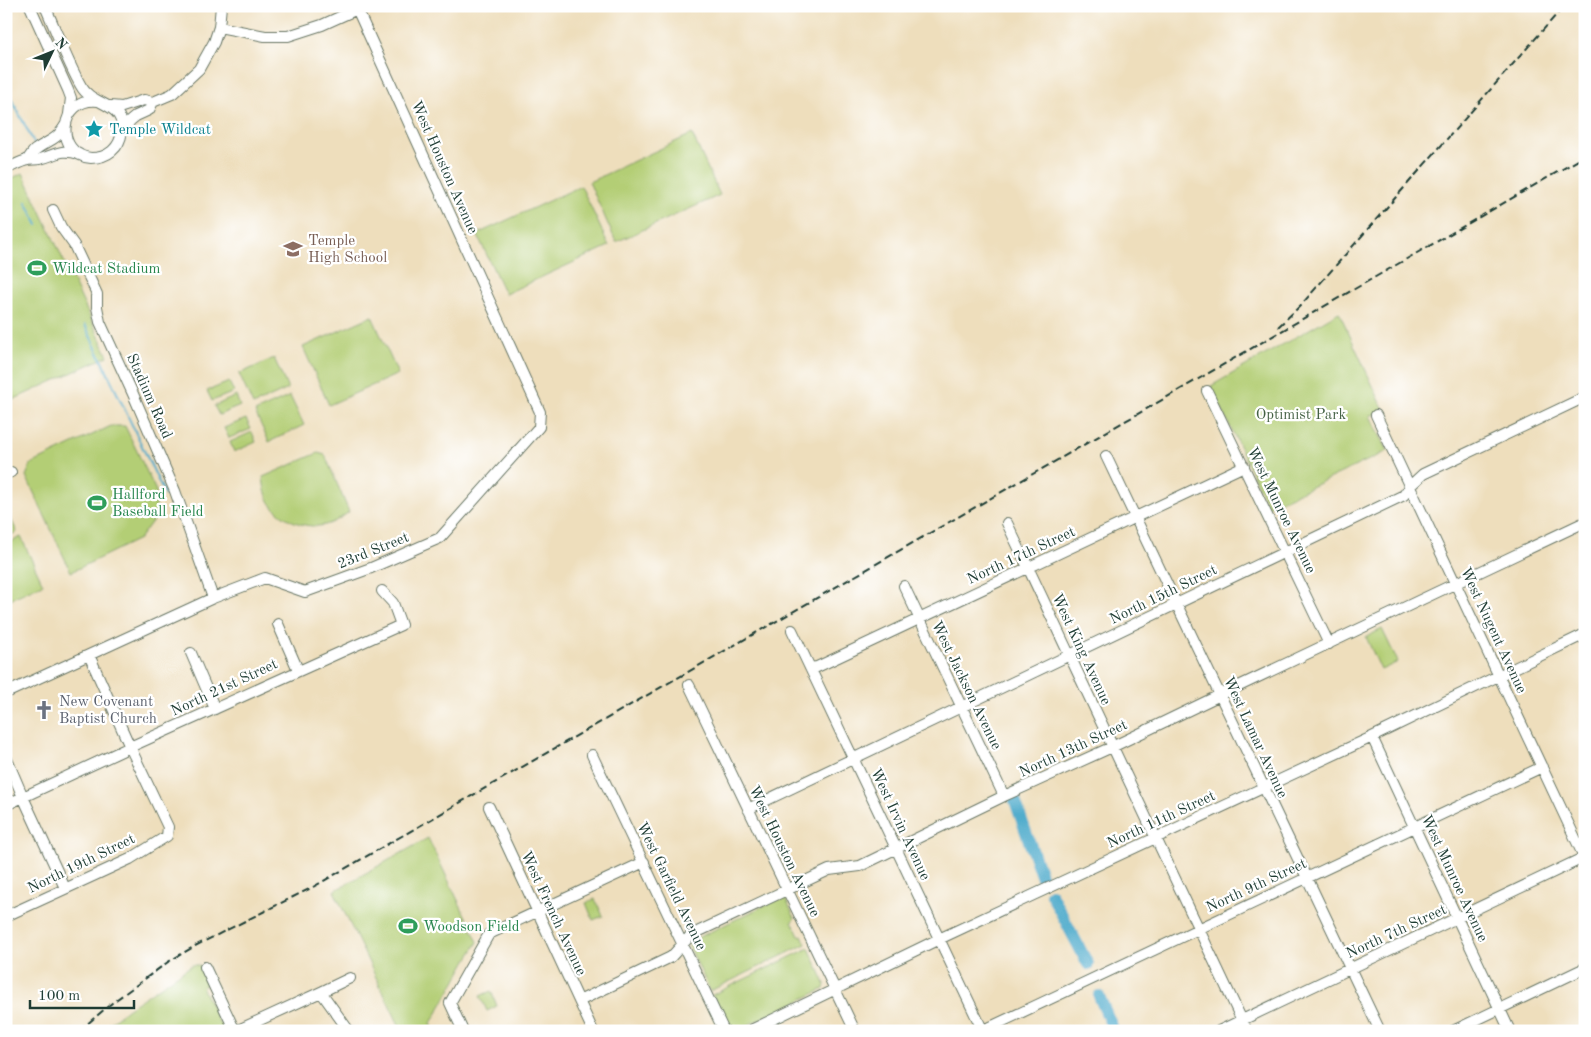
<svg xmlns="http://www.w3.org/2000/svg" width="1591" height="1037" font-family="'Old Standard TT',serif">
  <rect width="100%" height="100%" fill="#fff"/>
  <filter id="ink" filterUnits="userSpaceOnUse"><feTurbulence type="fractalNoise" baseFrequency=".02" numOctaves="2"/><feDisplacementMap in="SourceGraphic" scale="10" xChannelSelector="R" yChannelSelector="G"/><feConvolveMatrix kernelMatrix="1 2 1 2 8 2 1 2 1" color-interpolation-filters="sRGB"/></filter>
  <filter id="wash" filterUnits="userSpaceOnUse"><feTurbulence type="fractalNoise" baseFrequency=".0096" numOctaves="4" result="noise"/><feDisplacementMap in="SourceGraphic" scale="20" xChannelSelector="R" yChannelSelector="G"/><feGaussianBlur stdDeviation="1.12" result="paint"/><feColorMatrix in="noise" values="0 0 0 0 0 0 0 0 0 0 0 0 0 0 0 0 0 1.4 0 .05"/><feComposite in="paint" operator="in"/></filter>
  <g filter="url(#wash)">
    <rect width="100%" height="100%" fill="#eedebc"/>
    <!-- green -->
    <path fill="#b3ce74" stroke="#698654" d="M692 134 720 195 616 242 589 182Z
      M23 173 108 356 6 403V181Z
      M581 186 609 246 505 294 477 234Z
      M1339 312 1384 410 1370 416 1388 451 1268 507 1211 386Z
      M372 316 398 374 329 405 303 347Z
      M274 358 288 389 253 405 239 374Z
      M229 382 234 392 212 401 207 391Z
      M236 396 240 406 219 415 214 406Z
      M290 396 304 425 269 442 255 412Z
      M246 419 251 429 229 438 224 428Z
      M111 426H125L156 491V516L139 539 71 572 26 476 31 464Z
      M252 432 256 442 234 452 230 442Z
      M318 453 325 455 349 512C342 517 334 523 325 525 304 530 274 517 267 496 264 490 264 483 263 477Z
      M6 508 17 532 6 537Z
      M21 537 43 584 6 601V544Z
      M1382 629 1398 662 1381 670 1366 637Z
      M428 838 478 942C461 968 448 996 431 1023L434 1031H402L334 891Z
      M784 896 795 918 792 921 799 936 802 935 806 944 710 991 689 946 691 941Z
      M595 899 603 916 593 920 586 903Z
      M809 948 823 979 825 984 824 989 735 1031 729 1029 712 995Z
      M192 965H198L200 966 207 985 202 987 220 1024 225 1022 226 1028 221 1031H105L104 1028 127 1009Z
      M491 991 497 1006 487 1011 480 996Z"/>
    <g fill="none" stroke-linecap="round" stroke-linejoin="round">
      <!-- stream -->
      <path stroke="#4daacb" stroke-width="2" d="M6 94 11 98 34 143
        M26 202 38 225
        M85 325 165 495"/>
      <!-- river -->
      <path stroke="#4daacb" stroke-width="12" d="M1014 798 1020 815 1042 878
        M1051 894 1088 964
        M1099 996 1114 1031"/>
    </g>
  </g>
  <g filter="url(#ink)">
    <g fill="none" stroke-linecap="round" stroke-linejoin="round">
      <!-- minor casing -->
      <g stroke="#677564" stroke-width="12">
        <path id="minor" d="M30 6 68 90 71 98 69 114
          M45 6C57 33 67 61 81 86 92 106 124 102 122 131 121 139 118 146 112 151 106 156 99 158 91 158 54 155 58 97 98 101
          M219 27 265 36H288L322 25 364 6
          M110 106 122 107 144 100 153 102
          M122 133 130 121 136 116 149 110 153 102 172 94 199 69 214 42 219 27 221 6
          M27 160C30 157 32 152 35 150 49 139 55 143 66 124
          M6 169C13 166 21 161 28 160 32 159 36 160 40 159 56 155 61 148 79 154
          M53 210 61 227 74 245 97 294V307L100 322 133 394 175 491 213 598
          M1207 391 1329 644
          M1376 415 1585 859
          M1106 456 1380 1031
          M6 474 11 472
          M1007 523 1247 1031
          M904 586 1004 796
          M278 624 298 670
          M792 630 983 1031
          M191 653 215 709
          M810 668 817 667 1244 466
          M689 685 855 1031
          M6 693 213 598 265 578 305 592 371 568 440 538 539 427 540 412 357 9
          M1372 737 1510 1031
          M592 755 724 1031
          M6 757 23 797 65 888
          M6 805 130 747 401 625 393 603 382 591
          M489 807 593 1031
          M748 809 1404 495 1410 486 1423 474 1585 397
          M6 916 130 859 167 836 168 827 130 747 89 655
          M205 967 235 1031
          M321 992 349 1031
          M579 1001 671 957 691 935 829 870 860 866 1004 796 1112 747 1220 695 1585 522
          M236 1031 321 992 350 978
          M463 1031 450 1003 489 934 644 862
          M749 1031 939 939 1372 737 1585 634
          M982 1031 1542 767
          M1219 1031 1585 857
          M1453 1031 1585 968"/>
      </g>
      <!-- minor -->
      <use href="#minor" stroke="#fff" stroke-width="10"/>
      <!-- rail -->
      <path stroke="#1f3d34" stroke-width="2" stroke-dasharray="8 4" stroke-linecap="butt" d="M1278 327 1301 305 1564 6
        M79 1031 113 1002 168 962 195 946 313 887 1202 377 1585 156"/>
    </g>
  </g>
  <!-- icons -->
  <defs>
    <g id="sight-bare" transform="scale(1.5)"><path d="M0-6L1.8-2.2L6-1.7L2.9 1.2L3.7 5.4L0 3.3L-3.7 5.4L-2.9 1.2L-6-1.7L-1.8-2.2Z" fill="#0f9aa8" stroke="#fff" stroke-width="2.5" paint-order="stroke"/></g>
    <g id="school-bare" transform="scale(1.5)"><path d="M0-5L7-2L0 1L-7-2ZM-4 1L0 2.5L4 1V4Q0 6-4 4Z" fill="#8d6e63" stroke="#fff" stroke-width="2.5" paint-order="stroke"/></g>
    <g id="stadium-bare" transform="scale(1.5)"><path d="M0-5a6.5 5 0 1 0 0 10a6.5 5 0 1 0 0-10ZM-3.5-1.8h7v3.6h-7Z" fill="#2e9e5b" stroke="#fff" stroke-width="2.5" paint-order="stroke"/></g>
    <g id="church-bare" transform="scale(1.5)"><path d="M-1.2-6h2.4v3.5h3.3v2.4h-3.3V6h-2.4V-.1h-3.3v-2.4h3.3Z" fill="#6b7280" stroke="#fff" stroke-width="2.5" paint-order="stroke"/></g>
  </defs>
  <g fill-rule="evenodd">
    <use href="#sight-bare" x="94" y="129"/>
    <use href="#school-bare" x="293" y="249"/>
    <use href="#stadium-bare" x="37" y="268"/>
    <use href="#stadium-bare" x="97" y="503"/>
    <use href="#church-bare" x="44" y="710"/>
    <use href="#stadium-bare" x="408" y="926"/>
  </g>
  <g text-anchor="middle" stroke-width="4.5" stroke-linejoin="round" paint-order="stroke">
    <!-- culture labels -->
    <g font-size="15" fill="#0d838f" stroke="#fff" text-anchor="start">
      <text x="109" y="134">Temple Wildcat</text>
    </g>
    <!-- street labels -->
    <g font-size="15" fill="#1f3d34" stroke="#fff">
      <text transform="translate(445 167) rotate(66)" y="5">West Houston Avenue</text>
      <text transform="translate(150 396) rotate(66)" y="5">Stadium Road</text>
      <text transform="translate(1282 510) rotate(64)" y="5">West Munroe Avenue</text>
      <text transform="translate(373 550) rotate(-22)" y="5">23rd Street</text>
      <text transform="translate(1021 555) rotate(-25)" y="5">North 17th Street</text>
      <text transform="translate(1163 594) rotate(-26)" y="5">North 15th Street</text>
      <text transform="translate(1494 630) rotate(65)" y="5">West Nugent Avenue</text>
      <text transform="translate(1082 649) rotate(65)" y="5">West King Avenue</text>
      <text transform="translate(967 685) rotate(64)" y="5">West Jackson Avenue</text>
      <text transform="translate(224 687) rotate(-25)" y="5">North 21st Street</text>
      <text transform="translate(1256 737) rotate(65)" y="5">West Lamar Avenue</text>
      <text transform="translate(1073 748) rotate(-25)" y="5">North 13th Street</text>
      <text transform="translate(1161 819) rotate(-25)" y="5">North 11th Street</text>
      <text transform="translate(901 824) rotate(65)" y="5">West Irvin Avenue</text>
      <text transform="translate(785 851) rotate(64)" y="5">West Houston Avenue</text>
      <text transform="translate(81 863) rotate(-26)" y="5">North 19th Street</text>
      <text transform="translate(1455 878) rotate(65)" y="5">West Munroe Avenue</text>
      <text transform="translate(1256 885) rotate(-25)" y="5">North 9th Street</text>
      <text transform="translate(672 886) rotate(64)" y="5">West Garfield Avenue</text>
      <text transform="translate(554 913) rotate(65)" y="5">West French Avenue</text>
      <text transform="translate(1396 931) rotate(-25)" y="5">North 7th Street</text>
    </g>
    <!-- education labels -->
    <g font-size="15" fill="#785e54" stroke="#fff" text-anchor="start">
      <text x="308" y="245">Temple<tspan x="308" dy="17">High School</tspan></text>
    </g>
    <!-- leisure labels -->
    <g font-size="15" fill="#27864d" stroke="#fff" text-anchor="start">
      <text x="52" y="273">Wildcat Stadium</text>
      <text x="112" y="499">Hallford<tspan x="112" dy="17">Baseball Field</tspan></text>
      <text x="423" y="931">Woodson Field</text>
    </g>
    <!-- park labels -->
    <g font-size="15" fill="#446144" stroke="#fff">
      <text x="1301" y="419">Optimist Park</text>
    </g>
    <!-- worship labels -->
    <g font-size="15" fill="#5b616d" stroke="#fff" text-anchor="start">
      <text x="59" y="706">New Covenant<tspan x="59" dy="17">Baptist Church</tspan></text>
    </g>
  </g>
  <!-- margin -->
  <rect width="1591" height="1037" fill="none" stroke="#fff" stroke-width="25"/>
  <!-- north arrow -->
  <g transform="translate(52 52) rotate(47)" stroke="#ffffff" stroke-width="4" paint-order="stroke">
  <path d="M0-4L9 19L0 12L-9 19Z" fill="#1f3d34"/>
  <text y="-8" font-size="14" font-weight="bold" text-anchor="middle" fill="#1f3d34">N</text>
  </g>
  <!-- scale -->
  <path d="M30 1000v8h104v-8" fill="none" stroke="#1f3d34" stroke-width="2.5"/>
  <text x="38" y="1000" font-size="15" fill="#1f3d34" stroke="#ffffff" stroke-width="4" paint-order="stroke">100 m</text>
</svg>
